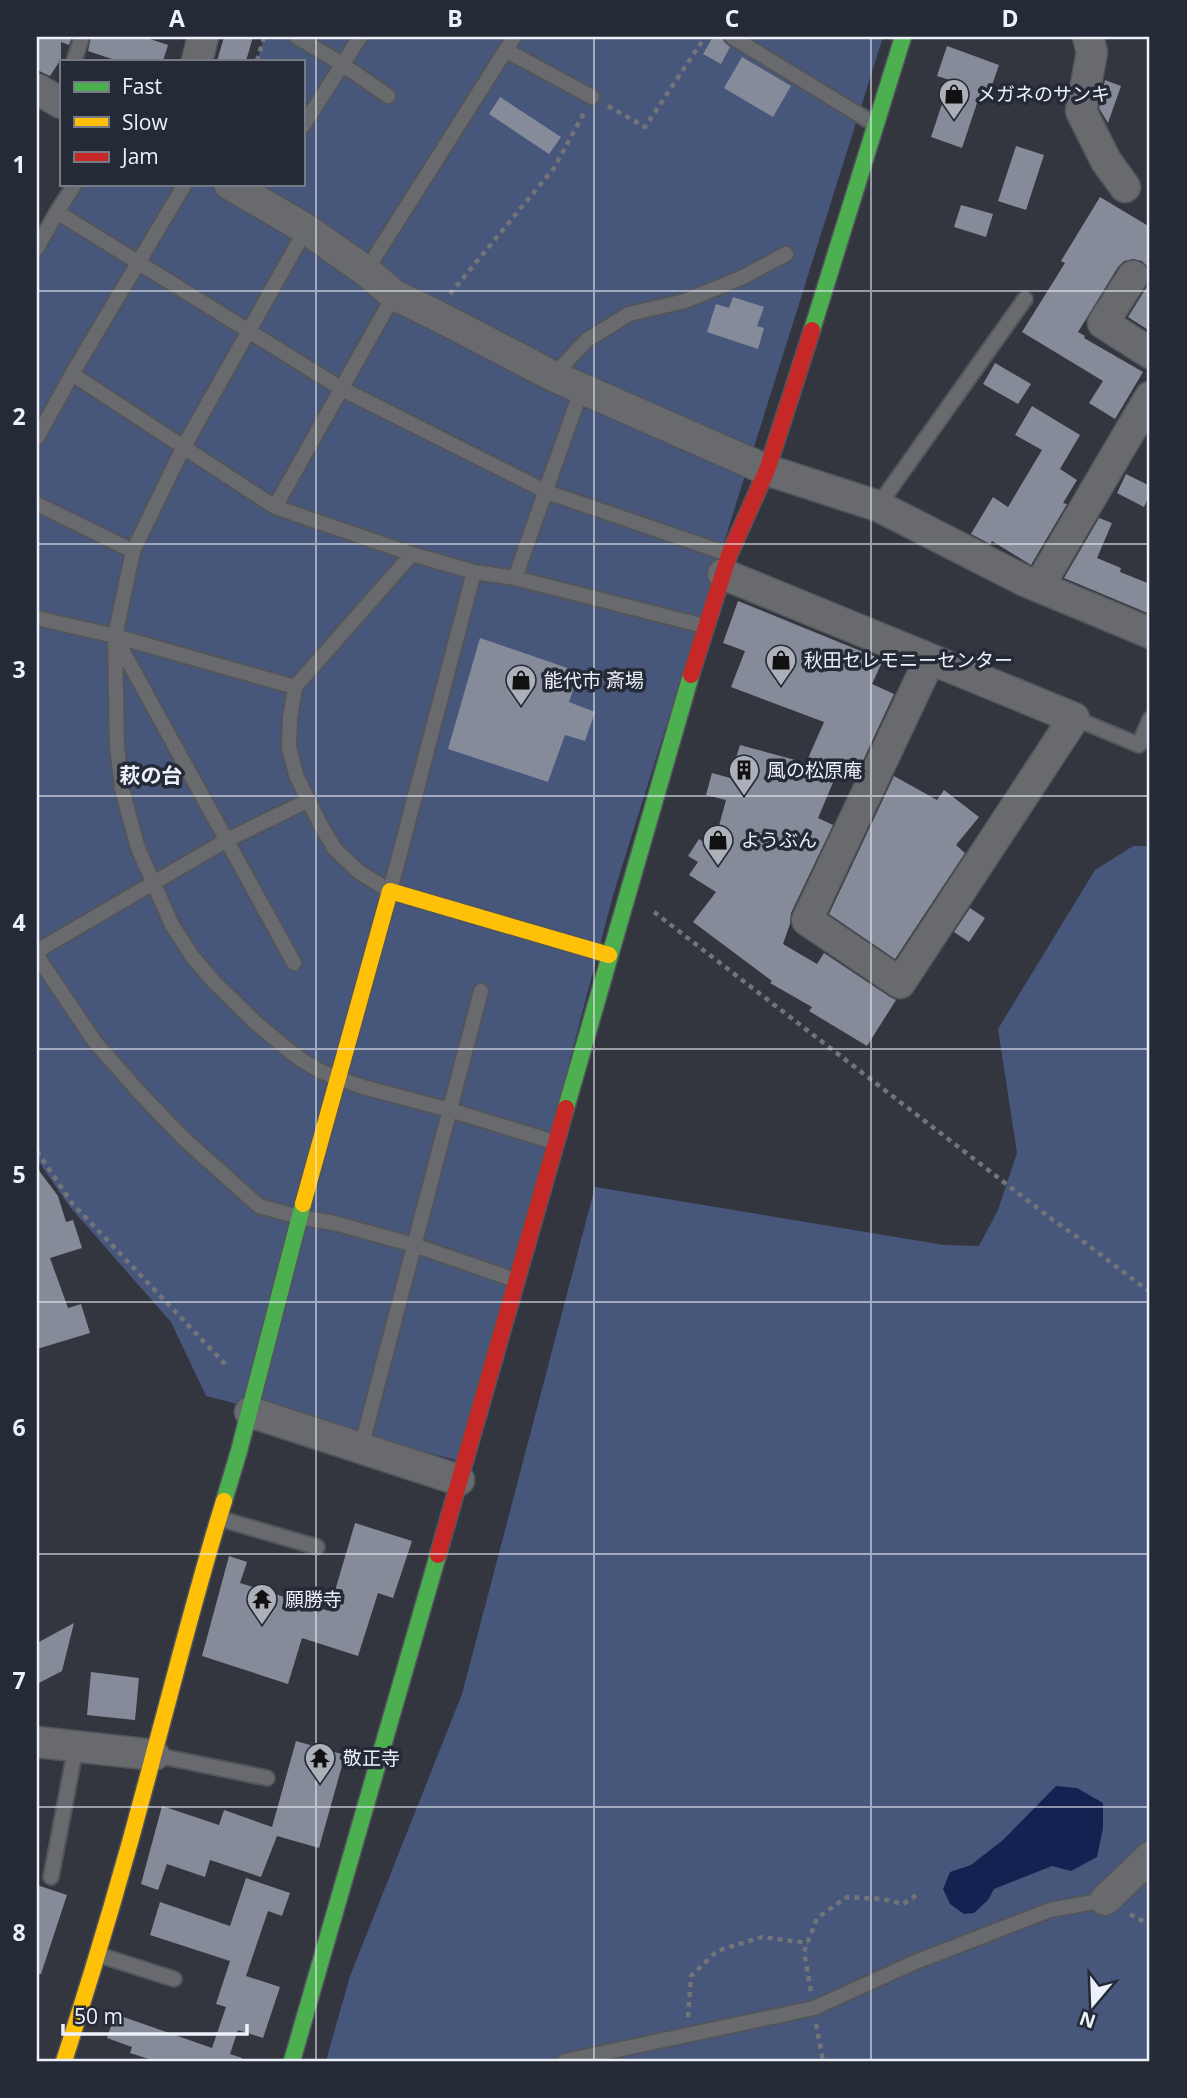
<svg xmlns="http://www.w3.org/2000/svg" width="1187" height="2098" font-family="'Open Sans','Noto Sans JP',sans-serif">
  <rect width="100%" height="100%" fill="#33363e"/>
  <!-- green -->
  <path fill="#47567b" d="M264 37H883L614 892 464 1462 206 1396 171 1322 70 1207 37 1159V233L67 184H303V61H257Z
    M1133 846H1150V2061H326L350 1976 462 1694 595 1187 944 1245 979 1246 998 1210 1017 1153 998 1029 1095 870Z"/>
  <!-- water -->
  <path fill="#142251" d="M1056 1786 1077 1788 1103 1803V1828L1097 1857 1071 1871 1052 1866 994 1889 988 1900 974 1913 964 1914 950 1904 943 1889 950 1872 971 1865 1003 1840Z"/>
  <!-- building -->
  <path fill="#868b99" d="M37 37H72L69 45 61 42V59L50 76 37 70Z
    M91 37H144L168 45 163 61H118L88 51Z
    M224 37H253L246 61H217Z
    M713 37H722L724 42 730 47 721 64 703 54Z
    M947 46 999 65 989 94 981 91 962 148 931 137 950 80 937 76Z
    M742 57 791 86 773 117 724 88Z
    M1105 80 1121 86 1108 123 1099 108Z
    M500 97 561 137 549 154 489 114Z
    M1016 146 1044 155 1026 210 998 201Z
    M1100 197 1150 227V275L1148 267 1142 261 1133 259 1124 261 1118 267 1078 332 1085 336 1084 338 1143 372 1115 419 1089 403 1103 381 1022 332 1065 263 1061 261Z
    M961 205 993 214 986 237 954 227Z
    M1150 278V331L1128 317 1148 285Z
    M733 297 764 307 757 326 764 328 758 349 707 332 716 304 729 308Z
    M995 363 1031 384 1018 404 983 384Z
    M1032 406 1080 435 1060 469 1077 480 1063 503 1067 504 1031 565 992 541 990 544 971 534 993 497 1008 507 1042 450 1015 435Z
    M1126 474 1150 486V494L1144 507 1117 493Z
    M1099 518 1112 523 1097 558 1121 568 1120 572 1150 584V614L1064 578Z
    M738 601 883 660 872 684 894 694 854 780 837 773 818 818 833 825 791 913 790 924 783 944 817 964 824 953 890 997 896 1000 867 1046 809 1011 812 1007 770 983 772 981 693 922 716 892 689 875 698 862 688 856 699 839 713 848 726 800 706 795 712 773 730 778 740 745 806 763 824 722 731 687 745 651 723 643Z
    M480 638 579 672 569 702 595 712 585 741 565 735 548 782 448 749Z
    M894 776 937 800 944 790 979 817 956 845 965 853 895 959 829 914Z
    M970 908 985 918 969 942 954 932Z
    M37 1168 58 1196 66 1222 73 1220 82 1248 50 1258 68 1308 81 1304 90 1333 37 1349Z
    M355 1523 412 1541 393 1598 378 1593 358 1656 302 1638 288 1684 202 1656 229 1556 247 1562 240 1583 329 1611Z
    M74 1623 62 1671 37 1684V1643Z
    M91 1672 139 1678 135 1720 87 1715Z
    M296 1741 345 1755 319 1848 277 1836 261 1877 210 1860 205 1877 167 1864 158 1890 141 1884 162 1806 219 1825 224 1810 272 1827Z
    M246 1878 290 1893 282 1916 268 1911 246 1976 280 1987 263 2038 238 2030 230 2054 242 2058V2061H155L130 2053 132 2047 107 2038 115 2014 212 2048 226 2007 216 2004 230 1961 150 1935 160 1902 230 1926Z
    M37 1885 67 1895 41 1974H37Z"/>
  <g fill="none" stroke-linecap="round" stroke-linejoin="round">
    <!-- lane casing -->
    <g stroke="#52555b" stroke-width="18">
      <path id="lane" d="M297 37 342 64 388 96
        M732 37 876 125
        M507 51 592 97
        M74 61 82 37
        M303 126 360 37
        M57 212 75 184
        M306 229 183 448 133 551 115 636 117 747 122 788 128 812 138 848 172 925 192 956 214 982 256 1023 280 1043 300 1059 322 1072 363 1087 450 1110 554 1142
        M37 248 57 212 342 389 547 492 728 554
        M366 271 514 37
        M72 374 275 507 412 554 474 572 515 578 704 626
        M553 376 587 340 629 314 685 301 743 277 786 254
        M37 438 72 374 185 184
        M37 504 133 551
        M878 506 1025 299
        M275 507 394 295
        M412 554 295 687 290 718 289 747 296 775 321 826 335 849 359 872 390 891 474 572
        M515 578 582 388
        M37 618 115 636 295 687
        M115 637 294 963
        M1074 718 1139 745 1150 719
        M37 951 227 840 307 801
        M37 956 95 1042 139 1092 183 1138 259 1206 299 1217 334 1223 414 1245 515 1280
        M361 1448 481 991
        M221 1519 317 1547
        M155 1755 267 1778
        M51 1877 76 1746
        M99 1955 174 1979
        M565 2061 814 2008 913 1963 1050 1910 1105 1900"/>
    </g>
    <!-- street casing -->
    <g stroke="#52555b" stroke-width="33">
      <path id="street" d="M1088 37 1092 52 1081 111 1106 161 1125 187
        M197 61 203 37
        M37 89 61 103
        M229 184 306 229 366 271 394 295 434 314 553 376 767 470 878 506 1025 581 1150 633
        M1133 276 1103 323 1150 353
        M723 574 1074 718 900 983 807 920 930 659
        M1039 586 1150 397
        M250 1412 459 1480
        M37 1742 154 1755
        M1105 1900 1150 1857"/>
    </g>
    <!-- fast casing -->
    <g stroke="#52555b" stroke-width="19">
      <path id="fast" d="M812 330 903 37
        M566 1108 691 675
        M224 1501 239 1451 303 1204
        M292 2061 438 1555"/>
    </g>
    <!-- slow casing -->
    <g stroke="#52555b" stroke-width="19">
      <path id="slow" d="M303 1204 390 891 609 955
        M64 2061C97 1959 127 1857 154 1753 177 1669 198 1584 224 1501"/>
    </g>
    <!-- jam casing -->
    <g stroke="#52555b" stroke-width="19">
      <path id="jam" d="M691 675 729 555 767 470 812 330
        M438 1555 566 1108"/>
    </g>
    <!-- path -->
    <path stroke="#737478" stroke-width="4.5" stroke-dasharray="5 5" stroke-linecap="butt" d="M257 61 264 37
      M608 106 645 127 705 37
      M450 294 554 168 584 113
      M654 912 1053 1220 1076 1236 1150 1292
      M37 1151 71 1202 228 1367
      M1130 1914 1150 1925
      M811 1991 804 1952 817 1918 847 1897 882 1899 903 1904 918 1894
      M688 2017 691 1976 717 1951 762 1937 808 1943
      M816 2024 823 2061"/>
    <!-- lane -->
    <use href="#lane" stroke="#696a6e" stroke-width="14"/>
    <!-- street -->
    <use href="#street" stroke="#696a6e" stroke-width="30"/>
    <!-- fast -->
    <use href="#fast" stroke="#4caf50" stroke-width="16"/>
    <!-- slow -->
    <use href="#slow" stroke="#ffc107" stroke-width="16"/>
    <!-- jam -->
    <use href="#jam" stroke="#c62828" stroke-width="16"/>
  </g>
  <!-- grid -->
  <path fill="none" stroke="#edf1fa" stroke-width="2" stroke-opacity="0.55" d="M316 37V2061M594 37V2061M871 37V2061M37 291H1150M37 544H1150M37 796H1150M37 1049H1150M37 1302H1150M37 1554H1150M37 1807H1150"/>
  <!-- icons -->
  <defs>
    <g id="shop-pin" transform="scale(1.575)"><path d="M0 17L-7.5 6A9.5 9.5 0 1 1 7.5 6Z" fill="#acb0b8" stroke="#252a37"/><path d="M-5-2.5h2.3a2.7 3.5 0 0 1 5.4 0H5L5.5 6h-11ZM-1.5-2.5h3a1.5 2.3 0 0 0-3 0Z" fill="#111"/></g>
    <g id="building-pin" transform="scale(1.575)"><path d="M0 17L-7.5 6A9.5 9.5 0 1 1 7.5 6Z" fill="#acb0b8" stroke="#252a37"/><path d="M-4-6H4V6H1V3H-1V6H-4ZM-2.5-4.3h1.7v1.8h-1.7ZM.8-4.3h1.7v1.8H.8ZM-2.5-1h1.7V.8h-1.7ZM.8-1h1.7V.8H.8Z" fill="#111"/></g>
    <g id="temple-pin" transform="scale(1.575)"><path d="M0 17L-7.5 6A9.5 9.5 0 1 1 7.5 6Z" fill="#acb0b8" stroke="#252a37"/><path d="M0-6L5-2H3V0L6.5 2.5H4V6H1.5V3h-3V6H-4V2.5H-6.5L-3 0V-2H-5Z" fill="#111"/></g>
  </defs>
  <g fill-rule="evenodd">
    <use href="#shop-pin" x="954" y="94"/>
    <use href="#shop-pin" x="781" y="660"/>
    <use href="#shop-pin" x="521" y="680"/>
    <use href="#building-pin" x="744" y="770"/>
    <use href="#shop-pin" x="718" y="840"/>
    <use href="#temple-pin" x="262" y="1599"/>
    <use href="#temple-pin" x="320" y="1758"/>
  </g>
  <g text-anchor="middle" stroke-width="7" stroke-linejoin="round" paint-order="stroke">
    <!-- poi labels -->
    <g font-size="19" fill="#edf1fa" stroke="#252a37" text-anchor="start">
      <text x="977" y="101">メガネのサンキ</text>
      <text x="804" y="667">秋田セレモニーセンター</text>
      <text x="544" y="687">能代市 斎場</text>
      <text x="767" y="777">風の松原庵</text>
      <text x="741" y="847">ようぶん</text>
      <text x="285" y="1606">願勝寺</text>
      <text x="343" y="1765">敬正寺</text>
    </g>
    <!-- neighbourhood labels -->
    <g font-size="21" font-weight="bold" fill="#edf1fa" stroke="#252a37">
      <text x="151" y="783">萩の台</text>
    </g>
  </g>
  <!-- border -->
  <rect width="1187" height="2098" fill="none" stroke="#252a37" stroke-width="77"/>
  <!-- legend -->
  <rect x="60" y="60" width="245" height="126" fill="#252a37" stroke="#757a85" stroke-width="2"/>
  <rect x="74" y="82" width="35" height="10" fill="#4caf50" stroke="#757a85" stroke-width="2"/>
  <text x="122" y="94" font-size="21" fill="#edf1fa">Fast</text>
  <rect x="74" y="117" width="35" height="10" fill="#ffc107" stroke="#757a85" stroke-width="2"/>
  <text x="122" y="130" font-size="21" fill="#edf1fa">Slow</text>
  <rect x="74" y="152" width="35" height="10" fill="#c62828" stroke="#757a85" stroke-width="2"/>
  <text x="122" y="164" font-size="21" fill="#edf1fa">Jam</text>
  <!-- north arrow -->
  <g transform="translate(1093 2004) rotate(199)" stroke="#252a37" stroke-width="5" paint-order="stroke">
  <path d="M0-5L12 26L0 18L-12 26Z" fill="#edf1fa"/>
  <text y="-10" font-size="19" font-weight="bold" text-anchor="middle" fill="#edf1fa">N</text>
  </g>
  <!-- scale -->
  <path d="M63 2024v10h184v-10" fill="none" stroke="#edf1fa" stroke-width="3.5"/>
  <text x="74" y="2024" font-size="21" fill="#edf1fa" stroke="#252a37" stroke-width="5" paint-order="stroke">50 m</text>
  <rect x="38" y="38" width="1110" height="2022" fill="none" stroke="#edf1fa" stroke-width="2.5"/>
  <g font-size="23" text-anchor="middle" font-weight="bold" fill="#edf1fa">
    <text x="177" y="27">A</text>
    <text x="455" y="27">B</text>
    <text x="732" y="27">C</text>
    <text x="1010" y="27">D</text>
    <text x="19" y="173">1</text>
    <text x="19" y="425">2</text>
    <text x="19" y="678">3</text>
    <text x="19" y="931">4</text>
    <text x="19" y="1183">5</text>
    <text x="19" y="1436">6</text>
    <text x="19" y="1689">7</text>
    <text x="19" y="1941">8</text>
  </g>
</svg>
